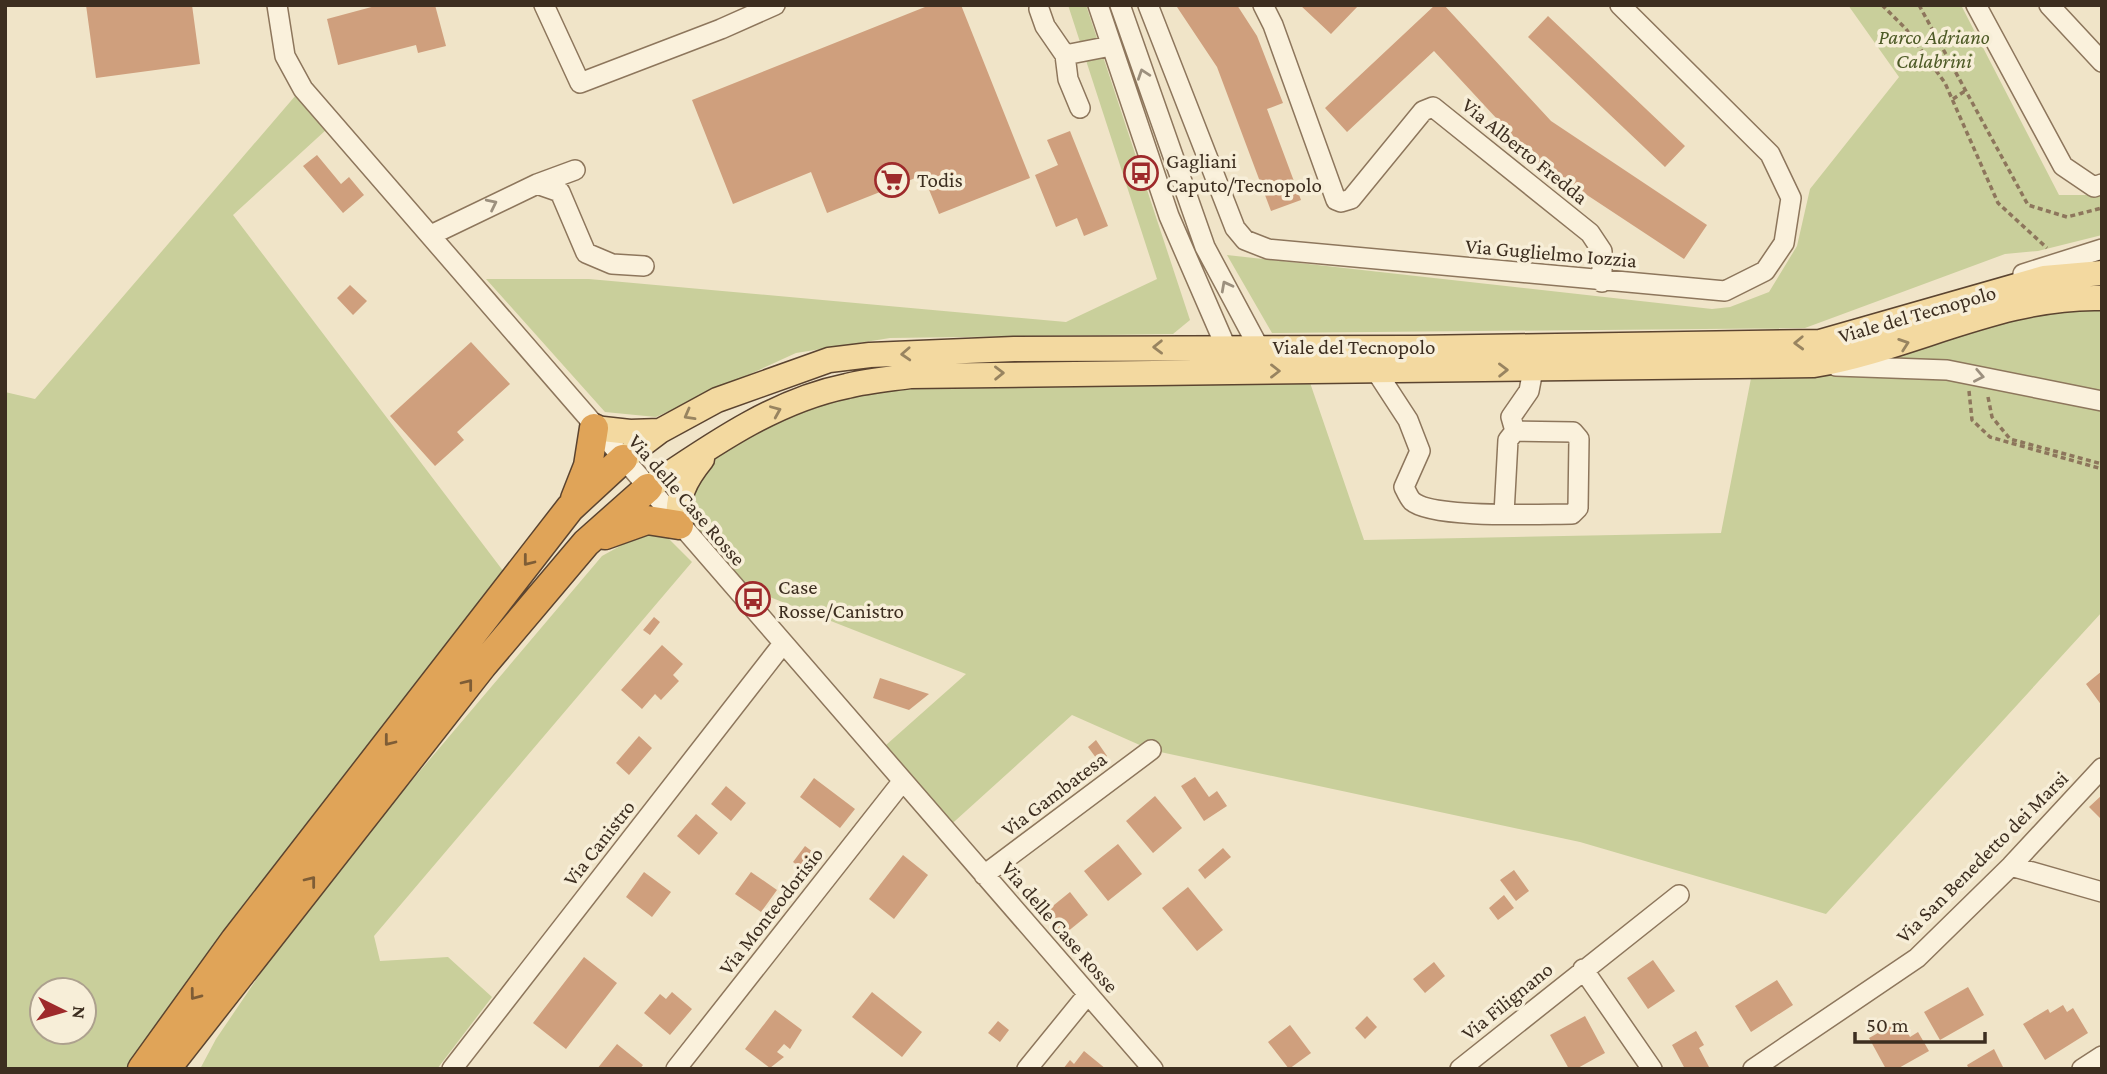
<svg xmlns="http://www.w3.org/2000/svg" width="2107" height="1074" font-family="'Crimson Pro',serif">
  <rect width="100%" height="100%" fill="#f0e4c8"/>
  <!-- green -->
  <path fill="#c9cf9b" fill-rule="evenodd" d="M1068 5H1086L1190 320 1173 334 890 338 796 353 656 417 605 412 486 279H589L1066 322 1157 279Z
    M1848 5H1961L2059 195H2102V235L2038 251 2005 254 1805 328 1272 333 1227 255 1712 309 1730 307 1769 292 1797 246 1810 189 1899 77Z
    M296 95 327 129 233 215 507 576 133 1069H5V392L35 399ZM42 990H84V1032H42Z
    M2102 298V612L1826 914 1580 842 1151 750 1072 715 945 830 877 753 966 674 726 580 648 488 845 386 1306 371 1364 540 1721 533 1753 368Z
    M640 535 667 537 692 562 374 936 380 961 448 957 492 997 437 1069H200L216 1039 309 902 602 556Z"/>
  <!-- building -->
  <path fill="#cf9f7d" d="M86 5H192L200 64 96 78Z
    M379 5H435L446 46 418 53 416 45 338 65 327 19Z
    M930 5H961L1030 178 939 214 923 175 827 213 811 172 733 204 692 100Z
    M1181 5H1237L1257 36 1283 103 1267 109 1301 200 1271 211 1217 67 1177 7Z
    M1300 5H1359L1331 34Z
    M1435 5H1444L1551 121 1707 225 1684 259 1537 162 1434 51 1347 132 1325 108Z
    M1548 16 1685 146 1665 167 1528 37Z
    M1070 131 1108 226 1084 236 1077 218 1056 227 1035 175 1058 165 1047 140Z
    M317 155 341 184 349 177 364 195 343 213 303 166Z
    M350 285 367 301 353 315 337 298Z
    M471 342 510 384 457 432 464 440 435 466 390 416Z
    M654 617 660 622 650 635 643 630Z
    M662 645 683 664 673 675 679 681 661 700 655 694 642 709 621 690Z
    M2102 671V706L2086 684Z
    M880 678 929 694 909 710 873 698Z
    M639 736 652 748 629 775 616 763Z
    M1096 740 1107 756 1099 762 1088 747Z
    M1195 777 1209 797 1217 791 1227 806 1204 821 1181 786Z
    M814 778 855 809 840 828 800 797Z
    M726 786 746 803 731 821 711 804Z
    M2102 795V820L2089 807Z
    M1155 796 1182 828 1153 853 1126 821Z
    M696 814 718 833 699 855 677 836Z
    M1118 844 1142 874 1108 901 1084 871Z
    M805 846 817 855 805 871 793 862Z
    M1223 848 1231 857 1205 879 1198 870Z
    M903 855 928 875 894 919 869 899Z
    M1514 870 1529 891 1516 901 1500 880Z
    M644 872 671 892 652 917 626 897Z
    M751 872 777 890 761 912 735 894Z
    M1188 887 1223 930 1197 951 1162 908Z
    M1070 892 1088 915 1061 937 1043 914Z
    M1504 895 1514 908 1498 920 1489 908Z
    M584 957 617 983 566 1049 533 1023Z
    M1653 960 1675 991 1648 1009 1627 978Z
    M1434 962 1445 976 1425 993 1413 979Z
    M1777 980 1793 1005 1751 1032 1735 1006Z
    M1968 987 1984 1015 1940 1040 1924 1012Z
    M672 992 692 1009 670 1035 644 1013 660 994 666 999Z
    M872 992 922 1032 902 1057 852 1017Z
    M2063 1005 2067 1012 2073 1008 2088 1033 2045 1060 2023 1024 2048 1009 2050 1013Z
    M775 1010 802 1030 790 1049 784 1044 777 1052 784 1057 770 1068 745 1049Z
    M1367 1016 1377 1027 1365 1039 1355 1028Z
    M1585 1016 1605 1053 1576 1069H1569L1550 1035Z
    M1901 1020 1910 1037 1918 1032 1929 1051 1897 1069H1886L1869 1038Z
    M998 1021 1009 1030 1000 1042 988 1033Z
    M1290 1025 1311 1053 1289 1069 1268 1042Z
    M1696 1031 1704 1045 1699 1048 1709 1067 1685 1069 1672 1045Z
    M617 1044 643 1065 640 1069H597Z
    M1994 1049 2004 1069H1969L1967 1065Z
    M1084 1051 1106 1069H1063L1070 1060 1074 1064Z"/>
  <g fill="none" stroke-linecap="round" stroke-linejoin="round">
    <!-- minor casing -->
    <g stroke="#8d765c" stroke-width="22">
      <path id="minor" d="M277 5 285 56 303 89 1153 1069
        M544 5 580 83 721 29 775 5
        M1098 5 1169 216 1232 361
        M1120 5 1205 247 1258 346
        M1148 5 1235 228 1245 240 1268 249 1725 291 1765 271 1784 243 1791 198 1770 154 1620 5
        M1263 5 1273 25 1336 200 1341 202 1351 199 1423 111 1433 107 1590 233 1602 251V282
        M1976 5 2063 166 2094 187 2102 184
        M2049 5 2102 62
        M1039 9 1045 26 1065 55
        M1080 108 1068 79 1065 55 1111 46
        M537 184 575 170
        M431 235 537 184 560 192 586 253 612 264 644 266
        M2023 274 2102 249
        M1836 366 1947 370 2102 401
        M1376 371 1408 420 1420 451 1404 487C1406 491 1409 498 1412 501 1432 519 1541 514 1572 514L1578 508 1579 439 1573 432 1515 431 1511 417 1529 391 1533 370
        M1504 514 1508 440 1515 431
        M2011 866 2102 892
        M984 875 1151 750
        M1583 969 1652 1069
        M452 1069 782 645
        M676 1069 902 782
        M1027 1069 1088 994
        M1460 1069 1679 895
        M1753 1069 1917 958 2011 866 2102 768
        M2082 1069 2102 1056"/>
    </g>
    <!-- major casing -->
    <g stroke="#5b4430" stroke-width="27">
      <path id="major" d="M594 428 630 432 660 431
        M623 459 660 431 717 400 829 360 870 355 1014 349 1415 348 1820 342 2044 278 2102 273
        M648 488C709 447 773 401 847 386 867 381 889 379 910 376L1814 365C1910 349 2003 295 2102 298
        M679 525C676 497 685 480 702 459"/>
    </g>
    <!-- highway casing -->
    <g stroke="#5b4430" stroke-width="31">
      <path id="highway" d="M575 499 588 466 594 428
        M605 535 647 520 679 525
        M142 1069 235 940 570 508 623 459
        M166 1069 482 666 586 543 648 488"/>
    </g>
    <!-- path -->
    <path stroke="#8d765c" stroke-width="3.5" stroke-dasharray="5 3.5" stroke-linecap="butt" d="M1882 5 1906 29 1945 83 1998 203 2047 248
      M1919 5 2028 205 2067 217 2102 208
      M1953 99 1965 91
      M1969 391 1972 420 1990 437 2102 469
      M1988 397 1992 417 2010 439 2102 464"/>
    <!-- minor -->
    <use href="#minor" stroke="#faf1dc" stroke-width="19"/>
    <!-- major -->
    <use href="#major" stroke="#f3d9a0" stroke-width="24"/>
    <!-- highway -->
    <use href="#highway" stroke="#e0a458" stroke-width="28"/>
  </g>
  <!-- one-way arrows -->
  <defs><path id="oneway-chevron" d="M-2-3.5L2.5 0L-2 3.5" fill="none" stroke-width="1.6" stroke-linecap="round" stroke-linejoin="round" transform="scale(1.75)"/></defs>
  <g stroke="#9c907e">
    <use href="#oneway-chevron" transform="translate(1143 74) rotate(-109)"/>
    <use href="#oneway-chevron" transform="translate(492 204) rotate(-26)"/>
    <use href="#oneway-chevron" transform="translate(1226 286) rotate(-118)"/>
    <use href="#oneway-chevron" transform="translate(1979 376) rotate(11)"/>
  </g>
  <g stroke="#988460">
    <use href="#oneway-chevron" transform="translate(1799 343) rotate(178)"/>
    <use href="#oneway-chevron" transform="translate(1904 344) rotate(-19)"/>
    <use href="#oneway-chevron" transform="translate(1158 347) rotate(179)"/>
    <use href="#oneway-chevron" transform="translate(906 354) rotate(177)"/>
    <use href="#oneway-chevron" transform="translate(1503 370) rotate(-1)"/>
    <use href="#oneway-chevron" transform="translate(1275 371)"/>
    <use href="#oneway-chevron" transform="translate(999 373) rotate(-1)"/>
    <use href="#oneway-chevron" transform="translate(776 411) rotate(-23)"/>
    <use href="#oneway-chevron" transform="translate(689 415) rotate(151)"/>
  </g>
  <g stroke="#7e5d36">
    <use href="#oneway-chevron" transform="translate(528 561) rotate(128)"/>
    <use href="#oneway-chevron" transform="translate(468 684) rotate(-52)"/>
    <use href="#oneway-chevron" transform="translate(389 741) rotate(128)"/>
    <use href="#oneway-chevron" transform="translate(311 881) rotate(-52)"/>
    <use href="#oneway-chevron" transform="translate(195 995) rotate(127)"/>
  </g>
  <!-- icons -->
  <defs>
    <g id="bus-ring" transform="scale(1.75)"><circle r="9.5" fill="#f7eed8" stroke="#9e2a2b" stroke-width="1.5"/><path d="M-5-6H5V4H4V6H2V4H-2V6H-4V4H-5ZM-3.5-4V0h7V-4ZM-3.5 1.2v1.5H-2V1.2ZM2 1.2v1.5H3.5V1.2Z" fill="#9e2a2b"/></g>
    <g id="supermarket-ring" transform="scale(1.75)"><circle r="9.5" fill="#f7eed8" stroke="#9e2a2b" stroke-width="1.5"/><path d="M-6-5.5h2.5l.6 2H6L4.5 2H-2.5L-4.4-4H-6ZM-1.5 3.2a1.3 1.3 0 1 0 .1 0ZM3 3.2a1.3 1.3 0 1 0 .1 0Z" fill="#9e2a2b"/></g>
  </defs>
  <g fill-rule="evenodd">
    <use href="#bus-ring" x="1141" y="173"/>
    <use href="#supermarket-ring" x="892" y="180"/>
    <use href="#bus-ring" x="753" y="599"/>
  </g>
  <g text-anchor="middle" stroke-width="7" stroke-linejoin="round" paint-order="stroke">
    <!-- park labels -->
    <g font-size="21" font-style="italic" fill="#4d5a26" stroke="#f7eed8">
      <text x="1934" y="44">Parco Adriano<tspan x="1934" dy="24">Calabrini</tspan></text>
    </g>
    <!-- street labels -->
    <g font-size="21" fill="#3d2e20" stroke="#f7eed8">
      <text transform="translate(1525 151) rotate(39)" y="7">Via Alberto Fredda</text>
      <text transform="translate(1551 253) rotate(5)" y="7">Via Guglielmo Iozzia</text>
      <text transform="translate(1917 314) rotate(-16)" y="7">Viale del Tecnopolo</text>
      <text x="1354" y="354">Viale del Tecnopolo</text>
      <text transform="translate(687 500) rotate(49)" y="7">Via delle Case Rosse</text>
      <text transform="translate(1054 794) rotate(-37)" y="7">Via Gambatesa</text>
      <text transform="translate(599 843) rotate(-52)" y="7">Via Canistro</text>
      <text transform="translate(1982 857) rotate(-45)" y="7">Via San Benedetto dei Marsi</text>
      <text transform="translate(771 911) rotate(-52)" y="7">Via Monteodorisio</text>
      <text transform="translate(1060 927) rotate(49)" y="7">Via delle Case Rosse</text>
      <text transform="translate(1507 1001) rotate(-39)" y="7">Via Filignano</text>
    </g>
    <!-- poi labels -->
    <g font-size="21" fill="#3d2e20" stroke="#f7eed8" text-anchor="start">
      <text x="1166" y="168">Gagliani<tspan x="1166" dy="24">Caputo/Tecnopolo</tspan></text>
      <text x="917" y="187">Todis</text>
      <text x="778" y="594">Case<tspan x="778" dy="24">Rosse/Canistro</tspan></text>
    </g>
  </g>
  <!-- border -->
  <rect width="2107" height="1074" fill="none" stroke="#3d2e20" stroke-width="14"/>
  <!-- north arrow -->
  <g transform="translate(63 1011) rotate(95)"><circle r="33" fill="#f7eed8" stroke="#ada18e" stroke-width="2"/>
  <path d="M0-5L12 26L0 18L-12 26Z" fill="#9e2a2b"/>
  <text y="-10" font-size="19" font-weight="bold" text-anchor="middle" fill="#3d2e20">N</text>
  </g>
  <!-- scale -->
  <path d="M1855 1032v10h130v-10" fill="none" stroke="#3d2e20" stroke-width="3.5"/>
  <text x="1866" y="1032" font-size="21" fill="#3d2e20" stroke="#f7eed8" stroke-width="5" paint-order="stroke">50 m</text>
</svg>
